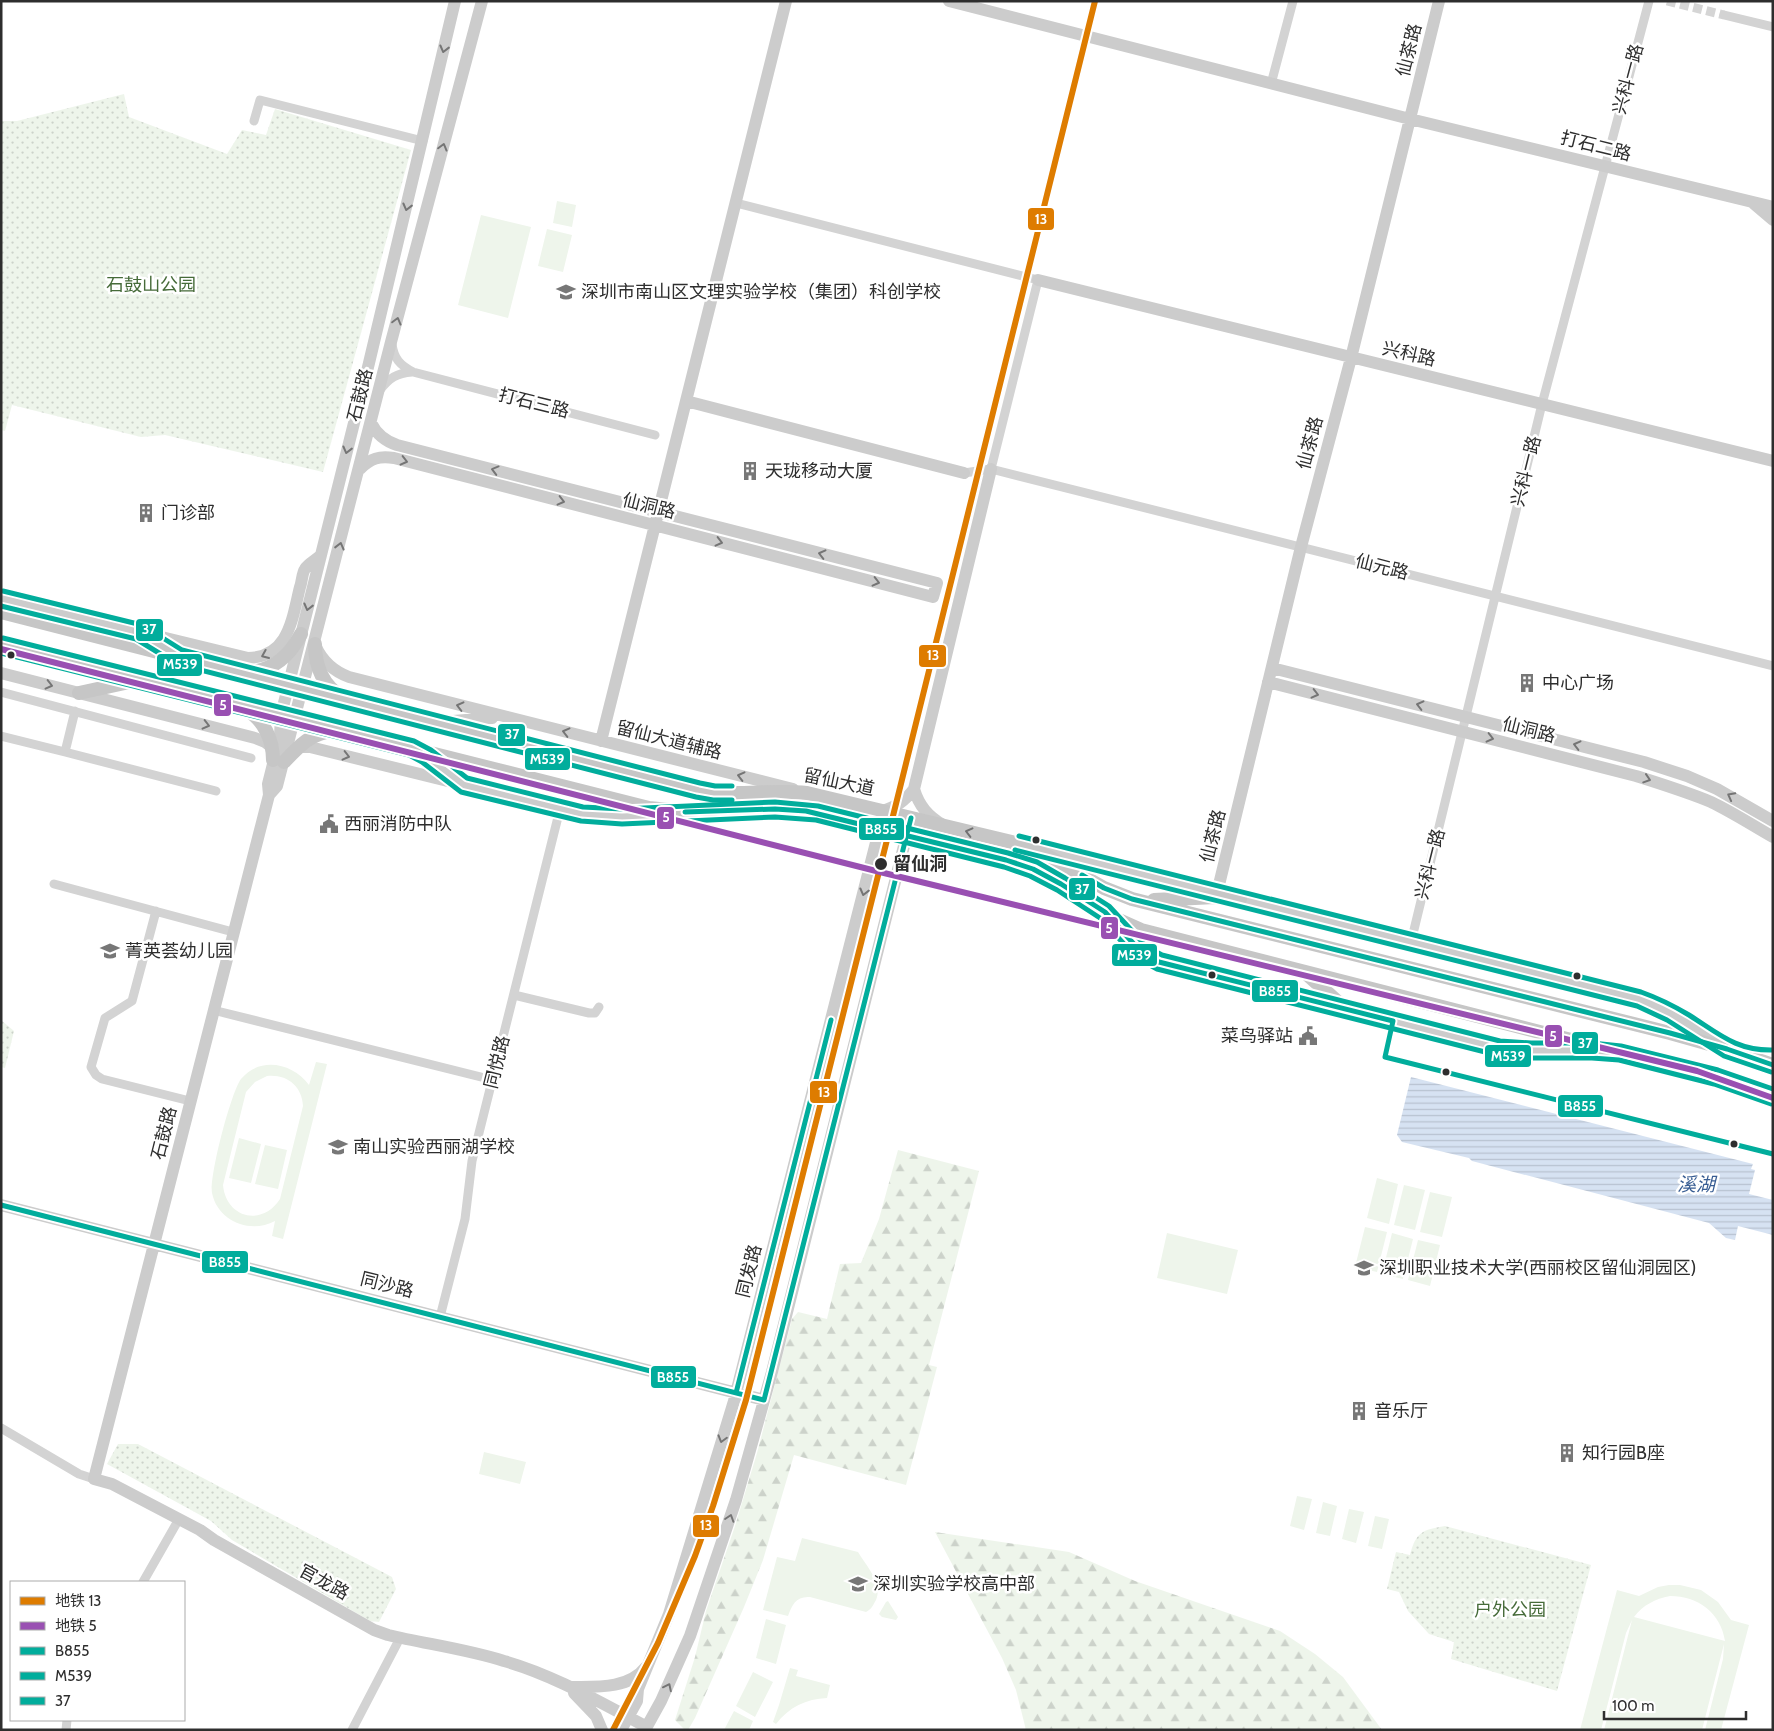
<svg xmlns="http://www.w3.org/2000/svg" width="1774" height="1731" font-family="Cabin,'Noto Sans SC',sans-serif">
  <defs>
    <pattern id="forest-firs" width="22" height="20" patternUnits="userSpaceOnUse" patternTransform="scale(1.25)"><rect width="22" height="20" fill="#eef5eb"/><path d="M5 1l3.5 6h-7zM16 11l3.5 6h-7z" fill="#ccd2ca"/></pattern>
    <pattern id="park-dots" width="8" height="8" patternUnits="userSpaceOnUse" patternTransform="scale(1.25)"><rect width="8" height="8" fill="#eef5eb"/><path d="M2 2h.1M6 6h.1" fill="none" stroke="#ccd2ca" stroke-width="1.8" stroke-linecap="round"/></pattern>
    <pattern id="water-rules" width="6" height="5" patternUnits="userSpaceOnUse" patternTransform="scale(1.25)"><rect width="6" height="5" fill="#d6e2f2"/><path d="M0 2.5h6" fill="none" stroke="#b8c2d0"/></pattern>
  </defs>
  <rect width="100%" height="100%" fill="#fff"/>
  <!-- green -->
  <path fill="#eef5eb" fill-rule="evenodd" d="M557 201 576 205 572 227 553 223Z
    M481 215 531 227 508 318 458 305Z
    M547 229 572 235 563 272 538 266Z
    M316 1062 327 1064 283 1239 272 1236 275 1221C251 1234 218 1222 212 1193 209 1177 231 1092 241 1079 260 1056 293 1063 309 1085ZM267 1076C287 1074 302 1086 303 1106L280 1199C262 1227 226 1218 223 1185L246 1092 255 1082Z
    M239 1138 261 1144 251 1183 229 1178Z
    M265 1145 287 1150 278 1189 255 1184Z
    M1377 1178 1398 1184 1389 1224 1367 1218Z
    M1404 1185 1425 1190 1415 1230 1394 1225Z
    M1430 1192 1452 1197 1442 1237 1420 1232Z
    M1365 1227 1387 1232 1377 1272 1355 1267Z
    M1167 1233 1238 1250 1227 1294 1157 1278Z
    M1392 1233 1413 1239 1403 1279 1382 1274Z
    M1418 1240 1440 1245 1430 1286 1408 1280Z
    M484 1452 526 1462 520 1484 479 1474Z
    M1297 1496 1312 1499 1304 1530 1290 1526Z
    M1323 1502 1337 1506 1330 1536 1316 1533Z
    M1349 1509 1364 1512 1356 1543 1342 1539Z
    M1375 1516 1389 1519 1382 1549 1368 1546Z
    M802 1538 858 1552C867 1567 883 1583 876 1600 873 1605 872 1609 866 1612L810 1597C796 1596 792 1605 788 1616L763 1610 777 1557 795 1561Z
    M1669 1585H1680L1701 1590 1718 1602 1731 1620 1749 1625 1721 1730H1705L1723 1659 1724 1644 1702 1730H1604L1632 1620 1626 1633 1601 1730H1580L1617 1590 1639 1596 1658 1587ZM1670 1596C1698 1596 1721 1613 1725 1641L1634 1617C1643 1605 1655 1599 1670 1596Z
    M888 1601 898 1617 896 1620 882 1617 879 1614 886 1602Z
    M766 1619 786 1625 776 1664 756 1658Z
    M790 1668 798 1670 796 1676 830 1685 827 1698C806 1699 789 1707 776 1724L773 1722 779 1705Z
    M753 1672 773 1682 755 1717 736 1706Z
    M734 1711 753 1721 749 1730H724Z"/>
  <!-- forest -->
  <path fill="url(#forest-firs)" d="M898 1150 979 1171 929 1365 937 1367 906 1485 794 1455 763 1560 744 1607 695 1718 688 1730H685L675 1720 695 1657 706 1611 735 1526 757 1453 792 1319 798 1312 827 1319 840 1264 861 1263 879 1219Z
    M935 1532 1069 1552 1135 1581 1280 1631 1315 1654 1343 1677 1382 1730H1026L1016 1690 1002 1658Z"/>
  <!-- park -->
  <path fill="url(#park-dots)" d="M124 94 129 117 227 154 242 130 266 135 275 109 411 150 323 472 165 435 141 437 12 405 5 431 1 430V121H17Z
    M1 1020 14 1031 5 1068 1 1067Z
    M118 1444H138L392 1577 396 1589 379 1622 370 1621 232 1540 211 1521 107 1464Z
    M1445 1526 1591 1565 1557 1691 1451 1659 1454 1642 1429 1634 1408 1611 1399 1592 1387 1589 1396 1552 1410 1555C1416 1532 1422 1530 1445 1526Z"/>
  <!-- water -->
  <path fill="url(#water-rules)" d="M1411 1077 1753 1164 1751 1169 1755 1170 1749 1194 1773 1200V1235L1738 1226 1735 1240 1726 1238 1709 1223 1472 1161 1469 1158 1402 1142 1397 1135Z"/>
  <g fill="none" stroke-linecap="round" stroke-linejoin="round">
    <!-- street-tunnel -->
    <path stroke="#d5d5d5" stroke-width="9" stroke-dasharray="9 4.5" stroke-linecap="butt" d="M1667 1 1724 15"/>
    <!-- street -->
    <path stroke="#d3d3d3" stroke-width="9" d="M1724 15 1773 27
      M1271 84 1293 1
      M254 121 260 100 423 141
      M736 203 1038 280 991 469
      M392 344C394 359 400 365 413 372L655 435
      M380 390C389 378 397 373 412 372
      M964 473 991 469 1773 666
      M1 692 251 758
      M1 736 65 752 75 711
      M65 752 216 791
      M54 884 233 932
      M156 911 132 1001 105 1018 91 1067 96 1075 102 1079 190 1101
      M1411 942 1542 404 1649 1
      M514 995 589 1013H595L599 1007
      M213 1010 493 1080
      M440 1317 465 1219 472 1161 560 809
      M1 1428 79 1474 94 1479
      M143 1582 179 1519
      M66 1730 67 1720
      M352 1730 400 1638"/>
    <!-- secondary -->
    <path stroke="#ccc" stroke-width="12" d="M455 1 369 363 281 715 280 736 268 784 269 795 94 1479 112 1484 200 1530 214 1540 374 1630 388 1635C426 1644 466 1649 504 1661 554 1675 601 1703 647 1727
      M949 1 1410 119 1773 207
      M1753 203 1773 220
      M1038 280 1773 461
      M686 401 964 473
      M360 469C371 458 379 456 394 458L933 597 937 583 397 445C385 441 377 435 371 423
      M1 598 248 658C289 657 292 619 300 587 302 582 302 573 305 569 308 564 316 560 320 556
      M316 647C323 662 333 671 349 677L793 789
      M1272 668 1644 762 1687 776 1717 789 1773 821
      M1 673 255 738 265 742 273 748
      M1268 682 1636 776C1661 784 1687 792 1711 802 1732 812 1752 825 1773 837
      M440 722 492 718
      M601 741 786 1
      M298 747H310L582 814 612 817 665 814
      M416 750 458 782
      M914 789C919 806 928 816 943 825
      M269 795 277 786 391 342 482 1
      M882 811C896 807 905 801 914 789L991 469
      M1042 849 1639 999 1671 1013 1721 1045
      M1217 893 1301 547 1351 358 1439 1
      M1108 916 1142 953 1159 962 1499 1048 1531 1051 1598 1050
      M1 1205 764 1400
      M572 1687C597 1687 629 1689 646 1667
      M574 1693 596 1716 602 1730
      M621 1730 637 1701 638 1689 669 1614 734 1401 884 811
      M645 1730 661 1701 690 1636 736 1500 772 1372 911 818"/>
    <!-- primary -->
    <path stroke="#c6c6c6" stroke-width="14" d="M1 612 698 790C734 797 770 789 807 793L1016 843 1051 858 1104 888 1132 899 1670 1033 1727 1049 1773 1065
      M139 632 168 650
      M315 644C315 666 322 685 342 697
      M1 645 649 808 698 813 775 809 806 811 1020 864 1046 876 1114 918 1141 930 1716 1077 1773 1097
      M248 672C274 671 290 655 301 634
      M79 693 134 681
      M245 709C264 719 273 740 273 760
      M284 762C299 746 312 732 334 731
      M1154 900 1215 897 1240 899
      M1308 975 1341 1005 1352 1011"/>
    <!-- bus-1 casing -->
    <g stroke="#fff" stroke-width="9">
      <path id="bus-1" d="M685 812 775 809 806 811 1006 860 1033 869 1061 884 1105 912 1142 953 1159 962 1393 1021 1385 1057 1773 1154
        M1082 875 1104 888 1132 899 1670 1033 1727 1049 1773 1065
        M1 1205 764 1400 911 818
        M736 1393 831 1020"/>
    </g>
    <!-- bus-2 casing -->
    <g stroke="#fff" stroke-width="9">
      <path id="bus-2" d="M1 606 136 639 177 664 696 797 713 800H732
        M1 653 409 755 422 762 461 792 581 821 622 824 775 817 816 820 1004 867 1030 876 1057 890 1100 918 1137 958 1157 969 1497 1055 1530 1058H1592L1619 1060 1714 1084 1771 1104
        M1015 850 1637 1006 1667 1020 1724 1056 1771 1072"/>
    </g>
    <!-- bus-3 casing -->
    <g stroke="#fff" stroke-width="9">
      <path id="bus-3" d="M3 591 142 625 182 650 700 783 715 786H732
        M3 638 414 741 431 750 467 778 583 807 622 809 775 802 818 806 1008 853 1037 862 1065 878 1109 906 1147 947 1162 955 1500 1041 1531 1043H1592L1621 1046 1718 1070 1773 1089
        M1019 836 1641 992C1658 998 1674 1006 1689 1015 1718 1033 1736 1051 1773 1050"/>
    </g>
    <!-- bus-1 -->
    <use href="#bus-1" stroke="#01ad9c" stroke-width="5"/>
    <!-- bus-2 -->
    <use href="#bus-2" stroke="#01ad9c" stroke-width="5"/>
    <!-- bus-3 -->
    <use href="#bus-3" stroke="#01ad9c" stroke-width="5"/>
    <!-- metro-1 casing -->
    <g stroke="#fff" stroke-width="10">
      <path id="metro-1" d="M613 1730 658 1643 695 1556 713 1506 746 1400 890 828 1095 1"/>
    </g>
    <!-- metro-2 casing -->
    <g stroke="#fff" stroke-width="10">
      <path id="metro-2" d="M1 649 884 873 1697 1071 1773 1098"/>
    </g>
    <!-- metro-1 -->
    <use href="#metro-1" stroke="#de7c00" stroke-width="6"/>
    <!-- metro-2 -->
    <use href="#metro-2" stroke="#9950b2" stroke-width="6"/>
  </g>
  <!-- one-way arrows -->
  <defs><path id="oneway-chevron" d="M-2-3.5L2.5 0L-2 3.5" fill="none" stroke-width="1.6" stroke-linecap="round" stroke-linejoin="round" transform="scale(1.25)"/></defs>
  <g stroke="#757575">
    <use href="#oneway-chevron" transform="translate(444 49) rotate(104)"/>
    <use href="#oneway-chevron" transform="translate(443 147) rotate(-75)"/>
    <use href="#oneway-chevron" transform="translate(407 207) rotate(104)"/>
    <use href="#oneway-chevron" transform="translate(397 321) rotate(-75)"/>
    <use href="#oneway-chevron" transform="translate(347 450) rotate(104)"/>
    <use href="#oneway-chevron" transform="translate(404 461) rotate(14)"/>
    <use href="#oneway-chevron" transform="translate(495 470) rotate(-165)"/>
    <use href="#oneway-chevron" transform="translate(561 501) rotate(14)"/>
    <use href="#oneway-chevron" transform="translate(719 542) rotate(14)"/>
    <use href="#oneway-chevron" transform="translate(340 546) rotate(-76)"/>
    <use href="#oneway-chevron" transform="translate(822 554) rotate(-166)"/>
    <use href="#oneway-chevron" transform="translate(876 582) rotate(14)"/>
    <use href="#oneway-chevron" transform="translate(308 607) rotate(104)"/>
    <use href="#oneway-chevron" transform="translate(265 655) rotate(157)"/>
    <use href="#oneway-chevron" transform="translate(49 685) rotate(14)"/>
    <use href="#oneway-chevron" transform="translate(1315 694) rotate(14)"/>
    <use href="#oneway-chevron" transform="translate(1420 705) rotate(-166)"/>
    <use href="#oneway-chevron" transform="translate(460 706) rotate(-166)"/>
    <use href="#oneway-chevron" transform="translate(206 725) rotate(14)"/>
    <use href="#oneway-chevron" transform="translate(566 732) rotate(-166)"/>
    <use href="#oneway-chevron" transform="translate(1490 738) rotate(14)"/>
    <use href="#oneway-chevron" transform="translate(1577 745) rotate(-166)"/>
    <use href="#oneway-chevron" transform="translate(346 756) rotate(14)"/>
    <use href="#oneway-chevron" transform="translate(741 776) rotate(-166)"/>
    <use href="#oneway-chevron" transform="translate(1647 779) rotate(18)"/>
    <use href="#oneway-chevron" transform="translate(1731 796) rotate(-152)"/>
    <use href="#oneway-chevron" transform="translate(864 892) rotate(104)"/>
    <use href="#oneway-chevron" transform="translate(722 1439) rotate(106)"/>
    <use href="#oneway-chevron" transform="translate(730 1518) rotate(-72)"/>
    <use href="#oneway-chevron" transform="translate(668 1687) rotate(-64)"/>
  </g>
  <use stroke="#727272" href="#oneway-chevron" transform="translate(969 832) rotate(-166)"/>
  <!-- icons -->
  <defs>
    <g id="school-bare" transform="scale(1.5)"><path d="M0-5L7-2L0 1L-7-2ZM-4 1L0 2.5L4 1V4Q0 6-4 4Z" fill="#777" stroke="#fff" stroke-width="2.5" paint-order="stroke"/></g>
    <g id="building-bare" transform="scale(1.5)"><path d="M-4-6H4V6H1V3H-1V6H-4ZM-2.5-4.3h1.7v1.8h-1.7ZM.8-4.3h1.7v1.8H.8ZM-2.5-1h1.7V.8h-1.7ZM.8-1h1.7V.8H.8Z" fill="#777" stroke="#fff" stroke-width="2.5" paint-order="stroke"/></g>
    <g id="civic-bare" transform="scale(1.5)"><path d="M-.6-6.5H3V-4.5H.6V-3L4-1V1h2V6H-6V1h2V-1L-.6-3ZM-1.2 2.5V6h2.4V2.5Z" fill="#777" stroke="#fff" stroke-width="2.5" paint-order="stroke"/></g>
    <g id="university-bare" transform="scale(1.5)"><path d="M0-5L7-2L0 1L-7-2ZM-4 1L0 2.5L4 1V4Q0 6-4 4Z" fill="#777" stroke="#fff" stroke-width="2.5" paint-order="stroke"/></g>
  </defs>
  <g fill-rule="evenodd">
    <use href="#school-bare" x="566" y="292"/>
    <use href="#building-bare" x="750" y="471"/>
    <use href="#building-bare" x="146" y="513"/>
    <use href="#building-bare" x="1527" y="683"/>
    <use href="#civic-bare" x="329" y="824"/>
    <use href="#school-bare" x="110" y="951"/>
    <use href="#civic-bare" x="1308" y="1036"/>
    <use href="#school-bare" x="338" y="1147"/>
    <use href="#university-bare" x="1364" y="1268"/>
    <use href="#building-bare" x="1359" y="1411"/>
    <use href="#building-bare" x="1567" y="1453"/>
    <use href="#school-bare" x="858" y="1584"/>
  </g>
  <!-- markers -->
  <g fill="#2e2e2e" stroke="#fff" stroke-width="2">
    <circle cx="11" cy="655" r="4.5"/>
    <circle cx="1036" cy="840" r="4.5"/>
    <circle cx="881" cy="864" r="7"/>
    <circle cx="1212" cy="975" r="4.5"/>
    <circle cx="1577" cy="976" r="4.5"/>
    <circle cx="1446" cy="1072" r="4.5"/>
    <circle cx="1734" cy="1144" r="4.5"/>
  </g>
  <g text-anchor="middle" stroke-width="5" stroke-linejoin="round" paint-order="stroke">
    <!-- street labels -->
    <g font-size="18" fill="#2e2e2e" stroke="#fff">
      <text transform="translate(1409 50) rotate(-76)" y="6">仙茶路</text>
      <text transform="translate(1628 79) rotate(-75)" y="6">兴科一路</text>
      <text transform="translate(1596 146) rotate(14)" y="6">打石二路</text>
      <text transform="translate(1409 354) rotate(13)" y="6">兴科路</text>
      <text transform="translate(360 395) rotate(-76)" y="6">石鼓路</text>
      <text transform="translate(534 403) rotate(14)" y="6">打石三路</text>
      <text transform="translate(1310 443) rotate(-75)" y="6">仙茶路</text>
      <text transform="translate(1526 471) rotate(-76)" y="6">兴科一路</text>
      <text transform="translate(649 506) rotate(14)" y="6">仙洞路</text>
      <text transform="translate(1382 567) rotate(14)" y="6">仙元路</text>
      <text transform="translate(1529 730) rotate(14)" y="6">仙洞路</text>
      <text transform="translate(669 740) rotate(14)" y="6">留仙大道辅路</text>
      <text transform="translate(839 782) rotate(12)" y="6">留仙大道</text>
      <text transform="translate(1213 836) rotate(-76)" y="6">仙茶路</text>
      <text transform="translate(1430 864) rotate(-76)" y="6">兴科一路</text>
      <text transform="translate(497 1062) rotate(-76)" y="6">同悦路</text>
      <text transform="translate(164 1133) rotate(-76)" y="6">石鼓路</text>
      <text transform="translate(749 1271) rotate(-76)" y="6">同发路</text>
      <text transform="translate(387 1285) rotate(14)" y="6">同沙路</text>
      <text transform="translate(324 1582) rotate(29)" y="6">官龙路</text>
    </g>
    <!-- park labels -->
    <g font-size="18" fill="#466b39" stroke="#fff">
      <text x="151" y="291">石鼓山公园</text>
      <text x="1510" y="1616">户外公园</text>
    </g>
    <!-- poi labels -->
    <g font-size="18" fill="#2e2e2e" stroke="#fff" text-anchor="start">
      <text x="581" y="298">深圳市南山区文理实验学校（集团）科创学校</text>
      <text x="765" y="477">天珑移动大厦</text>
      <text x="161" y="519">门诊部</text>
      <text x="1542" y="689">中心广场</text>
      <text x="344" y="830">西丽消防中队</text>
      <text x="125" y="957">菁英荟幼儿园</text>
      <text x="1293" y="1042" text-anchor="end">菜鸟驿站</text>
      <text x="353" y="1153">南山实验西丽湖学校</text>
      <text x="1379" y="1274">深圳职业技术大学(西丽校区留仙洞园区)</text>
      <text x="1374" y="1417">音乐厅</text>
      <text x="1582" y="1459">知行园B座</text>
      <text x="873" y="1590">深圳实验学校高中部</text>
    </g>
    <!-- stop labels -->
    <g font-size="18" font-weight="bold" fill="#2e2e2e" stroke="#fff" text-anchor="start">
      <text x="893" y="870">留仙洞</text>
    </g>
    <!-- water labels -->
    <g font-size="19" font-style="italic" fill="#385d93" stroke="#fff">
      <text x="1696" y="1191">溪湖</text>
    </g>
  </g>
  <g stroke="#fff" stroke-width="2">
    <rect x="1027" y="207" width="28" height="24" rx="5" fill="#de7c00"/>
    <rect x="135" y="618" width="29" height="24" rx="5" fill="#01ad9c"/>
    <rect x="918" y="644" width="29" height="24" rx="5" fill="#de7c00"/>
    <rect x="156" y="653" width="47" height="24" rx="5" fill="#01ad9c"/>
    <rect x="213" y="693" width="19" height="24" rx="5" fill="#9950b2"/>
    <rect x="497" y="723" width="29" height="24" rx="5" fill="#01ad9c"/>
    <rect x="524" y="747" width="47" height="24" rx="5" fill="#01ad9c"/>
    <rect x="656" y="806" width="19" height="24" rx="5" fill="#9950b2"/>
    <rect x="858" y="817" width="47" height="24" rx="5" fill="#01ad9c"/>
    <rect x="1068" y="877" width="28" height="24" rx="5" fill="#01ad9c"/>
    <rect x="1100" y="916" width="19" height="24" rx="5" fill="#9950b2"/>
    <rect x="1111" y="943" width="47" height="24" rx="5" fill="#01ad9c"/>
    <rect x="1251" y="979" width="48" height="24" rx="5" fill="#01ad9c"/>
    <rect x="1544" y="1024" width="19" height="24" rx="5" fill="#9950b2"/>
    <rect x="1571" y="1031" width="28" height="24" rx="5" fill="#01ad9c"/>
    <rect x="1484" y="1044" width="48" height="24" rx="5" fill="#01ad9c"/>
    <rect x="809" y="1080" width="29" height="24" rx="5" fill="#de7c00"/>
    <rect x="1557" y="1094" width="47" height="24" rx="5" fill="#01ad9c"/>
    <rect x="201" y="1250" width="48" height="24" rx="5" fill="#01ad9c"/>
    <rect x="650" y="1365" width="47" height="24" rx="5" fill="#01ad9c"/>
    <rect x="692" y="1514" width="28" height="24" rx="5" fill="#de7c00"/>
  </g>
  <g font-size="14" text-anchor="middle" font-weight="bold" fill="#fff">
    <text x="1041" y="224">13</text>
    <text x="149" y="634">37</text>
    <text x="933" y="660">13</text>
    <text x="180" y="669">M539</text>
    <text x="223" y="710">5</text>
    <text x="512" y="739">37</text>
    <text x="547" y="764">M539</text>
    <text x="666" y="822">5</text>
    <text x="881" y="834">B855</text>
    <text x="1082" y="894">37</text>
    <text x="1109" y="933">5</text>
    <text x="1134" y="960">M539</text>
    <text x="1275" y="996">B855</text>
    <text x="1553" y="1041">5</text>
    <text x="1585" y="1048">37</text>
    <text x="1508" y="1061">M539</text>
    <text x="824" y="1097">13</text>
    <text x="1580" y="1111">B855</text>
    <text x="225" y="1267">B855</text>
    <text x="673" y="1382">B855</text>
    <text x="706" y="1530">13</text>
  </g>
  <!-- border -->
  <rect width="1774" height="1731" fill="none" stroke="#2e2e2e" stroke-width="5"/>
  <!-- legend -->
  <rect x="10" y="1581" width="175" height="140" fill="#ffffff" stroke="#ababab"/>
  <rect x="20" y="1597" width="25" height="8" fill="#de7c00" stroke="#ababab"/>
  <text x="55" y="1606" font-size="15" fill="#2e2e2e">地铁 13</text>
  <rect x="20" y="1622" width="25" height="8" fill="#9950b2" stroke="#ababab"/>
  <text x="55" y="1631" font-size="15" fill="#2e2e2e">地铁 5</text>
  <rect x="20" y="1647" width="25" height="8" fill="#01ad9c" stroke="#ababab"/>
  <text x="55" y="1656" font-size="15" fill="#2e2e2e">B855</text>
  <rect x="20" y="1672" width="25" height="8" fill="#01ad9c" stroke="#ababab"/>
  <text x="55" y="1681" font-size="15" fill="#2e2e2e">M539</text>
  <rect x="20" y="1697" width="25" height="8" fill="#01ad9c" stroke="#ababab"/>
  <text x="55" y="1706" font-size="15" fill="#2e2e2e">37</text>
  <!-- scale -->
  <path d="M1604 1711v8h142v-8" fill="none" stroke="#2e2e2e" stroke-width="2.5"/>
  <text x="1612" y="1711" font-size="15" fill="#2e2e2e" stroke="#ffffff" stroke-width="4" paint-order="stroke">100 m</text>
</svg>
